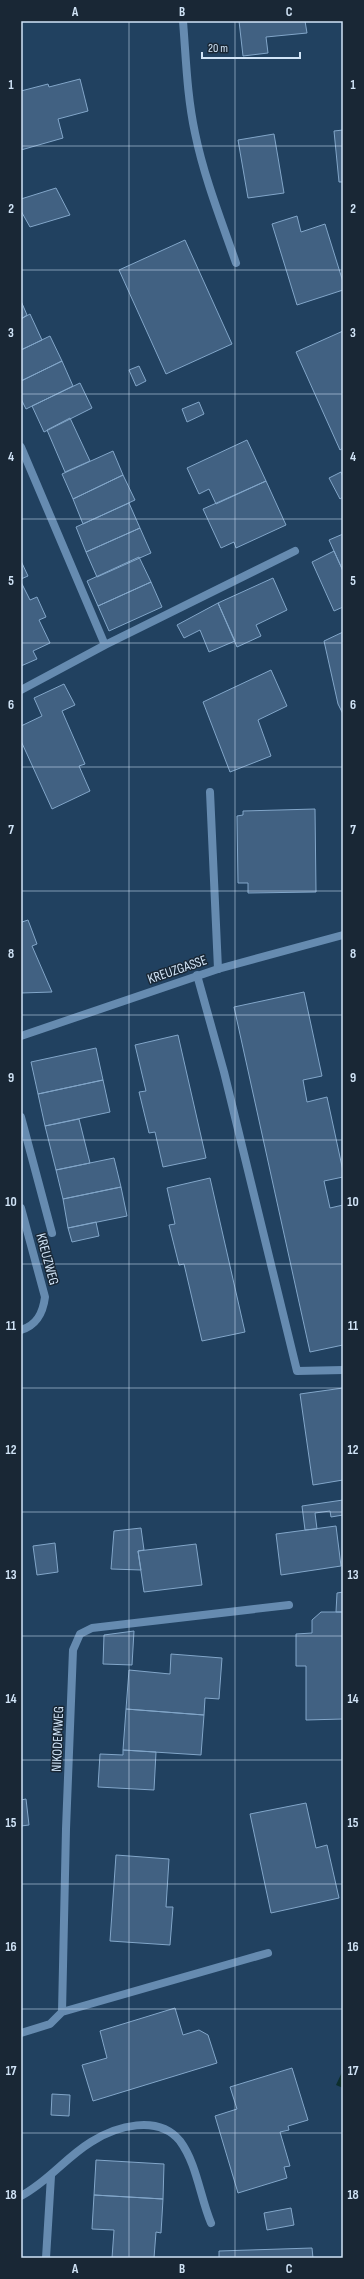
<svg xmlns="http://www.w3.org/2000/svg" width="364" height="2279" font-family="'Sofia Sans Condensed',sans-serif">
  <rect width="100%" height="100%" fill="#214160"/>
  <!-- water -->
  <path fill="#0d2e2c" d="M343 2070V2088L336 2085Z"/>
  <!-- building -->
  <path fill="#416182" stroke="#82a6c9" d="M239 21H305L307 33 266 37 268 53 243 56Z
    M80 79 88 111 58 119 63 138 21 150V91L48 84 49 87Z
    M343 130V182H339L334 131Z
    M274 134 284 193 248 198 238 140Z
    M56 188 70 215 30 227 21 211V199Z
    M297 216 301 232 325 224 343 282V290L297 305 272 224Z
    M185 240 232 344 166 374 119 270Z
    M21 301 27 315 21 319Z
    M30 314 42 340 21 350V319Z
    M343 331V448L340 450 296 352Z
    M50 336 62 361 21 381V350Z
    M62 361 73 386 26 409 21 399V381Z
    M139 366 146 381 136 386 129 370Z
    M80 383 92 408 44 432 32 406Z
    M199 402 204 414 187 422 182 409Z
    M70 418 90 461 65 472 47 430Z
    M247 440 266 481 216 504 209 489 199 494 187 468Z
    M113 451 123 475 73 499 62 474Z
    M341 472 343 477V497L340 499 329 478Z
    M123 475 135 500 83 524 73 499Z
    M266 481 286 525 236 548 234 542 221 548 203 509Z
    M129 503 140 528 86 552 76 527Z
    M140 528 151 553 97 577 86 552Z
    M343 534V571L329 540Z
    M334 551 343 571V607L334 611 312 562Z
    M139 557 151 582 98 606 87 581Z
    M21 561 28 576 21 579Z
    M273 578 287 610 256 625 261 636 237 647 218 603Z
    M21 582 30 600 37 597 46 617 39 620 50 643 33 651 37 659 21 666Z
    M151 582 162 607 109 631 98 606Z
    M218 603 235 641 209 652 200 630 184 638 177 625Z
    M343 632V714L338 704 324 641Z
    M271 670 287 706 258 720 271 756 230 772 203 702Z
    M64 684 75 705 62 711 85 764 79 766 90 791 52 809 21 741V726L42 716 34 698Z
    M315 809 316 892 248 893V883H238L237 816 243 815V811Z
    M21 920 22 922 28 920 37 944 32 946 52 992 21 993Z
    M304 992 322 1076 303 1080 307 1102 327 1097 343 1171V1177L324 1181 330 1208 343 1205V1345L310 1352 234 1007Z
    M178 1035 206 1158 163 1167 155 1132 149 1133 139 1092 146 1091 135 1045Z
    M96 1048 103 1080 38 1094 31 1062Z
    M103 1080 110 1112 45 1126 38 1094Z
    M79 1119 90 1163 56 1170 45 1126Z
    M114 1158 121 1187 63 1199 56 1170Z
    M210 1178 245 1332 202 1341 184 1264 179 1265 169 1225 175 1224 167 1188Z
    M121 1187 127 1216 68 1228 63 1199Z
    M96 1222 99 1236 72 1242 68 1228Z
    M343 1388V1480L313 1485 300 1394Z
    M343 1500V1515L331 1517 330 1511 315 1513 317 1529 305 1530 302 1506Z
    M336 1526 341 1566 281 1575 276 1534Z
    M141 1528 144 1550 138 1551 141 1570 111 1569 114 1531Z
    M55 1543 58 1572 37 1575 33 1546Z
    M196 1544 202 1585 144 1592 138 1551Z
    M343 1592V1612H336L337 1593Z
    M321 1612H343V1719L306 1720V1666H296V1634L312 1633V1620Z
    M134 1631 132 1665 103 1664 104 1635Z
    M171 1654 222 1658 219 1699 205 1698 204 1715 126 1709 129 1670 170 1674Z
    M126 1709 204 1715 201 1755 123 1750Z
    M123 1750 156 1752 154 1790 98 1787 100 1754 123 1755Z
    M26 1799 29 1825 21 1826V1800Z
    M306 1803 316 1848 327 1845 339 1898 271 1913 250 1814Z
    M116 1855 169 1859 166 1907H173L170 1945 110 1941Z
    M175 2008 183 2035 199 2030 208 2035 217 2063 93 2101 82 2065 107 2058 100 2031Z
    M292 2068 308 2120 288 2126 289 2130 280 2132 290 2166 284 2167 287 2178 238 2193 215 2116 237 2109 230 2087Z
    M52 2094 70 2095 69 2116 51 2115Z
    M96 2160 164 2164 163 2199 94 2195Z
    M94 2195 163 2199 161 2233 156 2232 154 2258H112L114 2230 92 2229Z
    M291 2208 294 2225 267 2230 264 2213Z
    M312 2248 313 2258H219V2251Z"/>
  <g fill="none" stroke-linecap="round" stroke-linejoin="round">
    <!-- path -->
    <path stroke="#5c7893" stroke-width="2.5" stroke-dasharray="2 2" stroke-linecap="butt" d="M342 191H343"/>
    <!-- lane -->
    <path stroke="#668bb0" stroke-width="8" d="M21 447 105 645
      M21 690 105 645 295 551
      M210 792 218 969
      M197 975 224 1072 297 1371 343 1370
      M21 1117 52 1233
      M21 1208 45 1297C43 1313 37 1325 21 1330
      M62 2012 268 1953
      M21 2033 50 2024 62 2012 66 1829 73 1650 80 1634 92 1628 289 1605
      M21 2196C49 2181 65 2158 91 2142 116 2126 158 2114 180 2141 197 2164 200 2197 211 2223
      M46 2258 51 2176"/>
    <!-- street -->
    <path stroke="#668bb0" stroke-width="8" d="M183 21C186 58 187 96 195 133 204 177 221 220 236 263
      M21 1036 218 969 343 935"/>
  </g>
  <!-- grid -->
  <path fill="none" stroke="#d1e4f7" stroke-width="1" stroke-opacity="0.55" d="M129 21V2258M235 21V2258M21 146H343M21 270H343M21 394H343M21 519H343M21 643H343M21 767H343M21 891H343M21 1015H343M21 1140H343M21 1264H343M21 1388H343M21 1512H343M21 1636H343M21 1760H343M21 1884H343M21 2009H343M21 2133H343"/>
  <g text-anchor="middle" stroke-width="3" stroke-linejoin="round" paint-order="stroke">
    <!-- street labels -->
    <g font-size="14" fill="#d1e4f7" stroke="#192735">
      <text transform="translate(177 969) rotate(-19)" y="5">KREUZGASSE</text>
      <text transform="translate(48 1259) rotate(75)" y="5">KREUZWEG</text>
      <text transform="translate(57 1739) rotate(-88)" y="5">NIKODEMWEG</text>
    </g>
  </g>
  <!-- border -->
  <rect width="364" height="2279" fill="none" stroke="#192735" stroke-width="44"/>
  <!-- scale -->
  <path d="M202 52v6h98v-6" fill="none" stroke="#d1e4f7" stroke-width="2"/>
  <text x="208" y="52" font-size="12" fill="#d1e4f7" stroke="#192735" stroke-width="3" paint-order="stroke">20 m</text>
  <rect x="22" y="22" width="320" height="2235" fill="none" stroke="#d1e4f7" stroke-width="1.5"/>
  <g font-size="13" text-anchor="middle" font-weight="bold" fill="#d1e4f7">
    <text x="75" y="16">A</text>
    <text x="182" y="16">B</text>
    <text x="289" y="16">C</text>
    <text x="11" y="89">1</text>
    <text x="353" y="89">1</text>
    <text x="11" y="213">2</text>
    <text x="353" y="213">2</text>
    <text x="11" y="337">3</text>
    <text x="353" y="337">3</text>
    <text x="11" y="461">4</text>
    <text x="353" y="461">4</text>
    <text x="11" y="585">5</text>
    <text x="353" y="585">5</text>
    <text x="11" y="709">6</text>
    <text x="353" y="709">6</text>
    <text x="11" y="834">7</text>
    <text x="353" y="834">7</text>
    <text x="11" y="958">8</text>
    <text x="353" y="958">8</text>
    <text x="11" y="1082">9</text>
    <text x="353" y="1082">9</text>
    <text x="11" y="1206">10</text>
    <text x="353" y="1206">10</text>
    <text x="11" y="1330">11</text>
    <text x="353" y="1330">11</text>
    <text x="11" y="1454">12</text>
    <text x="353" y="1454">12</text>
    <text x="11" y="1579">13</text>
    <text x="353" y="1579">13</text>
    <text x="11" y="1703">14</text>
    <text x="353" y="1703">14</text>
    <text x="11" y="1827">15</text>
    <text x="353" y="1827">15</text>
    <text x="11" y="1951">16</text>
    <text x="353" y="1951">16</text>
    <text x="11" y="2075">17</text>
    <text x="353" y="2075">17</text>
    <text x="11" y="2199">18</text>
    <text x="353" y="2199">18</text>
    <text x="75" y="2273">A</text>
    <text x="182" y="2273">B</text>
    <text x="289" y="2273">C</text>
  </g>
</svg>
